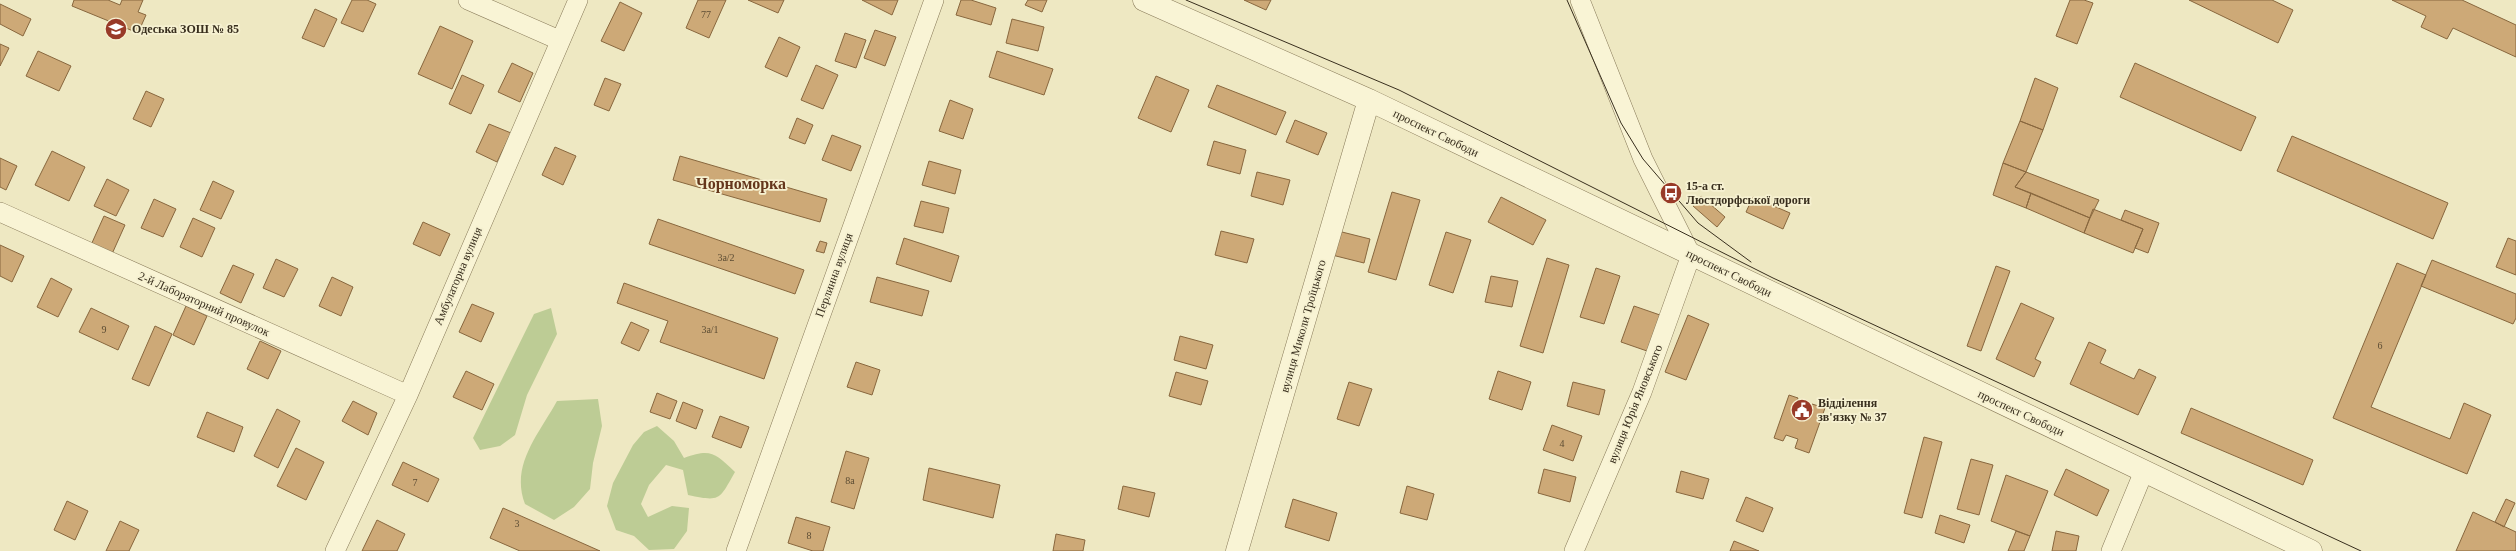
<svg xmlns="http://www.w3.org/2000/svg" width="2516" height="551" font-family="Georgia,serif">
  <rect width="100%" height="100%" fill="#eee8c2"/>
  <!-- green -->
  <path fill="#bdcc95" d="M551 308 557 334 527 395 515 435 500 446 480 450 473 438 534 314Z
    M598 399 602 426 593 463 590 489 574 507 554 520 525 504C510 465 539 434 557 401Z
    M657 426 674 441 684 458C711 448 715 453 735 472 719 500 721 502 688 495L683 470 666 465 649 485 641 504 648 517 672 506 689 508 687 531 674 549 649 550 634 536 616 530 607 506 613 483 633 445 644 432Z"/>
  <!-- building -->
  <path fill="#cda977" stroke="#88673e" d="M74 0H108L120 5 122 0H143L138 12 146 15 138 33 72 6Z
    M352 0H367L376 4 363 32 341 23Z
    M698 0H726L709 38 686 28Z
    M748 0H784L778 13Z
    M862 0H898L892 15Z
    M961 0H971L996 8 991 25 956 15Z
    M1028 0H1047L1042 12 1025 5Z
    M1244 0H1271L1266 10Z
    M2070 0H2084L2093 3 2077 44 2056 36Z
    M2189 0H2272L2293 10 2278 43Z
    M2392 0H2462L2516 25V57L2453 28 2447 39 2421 27 2426 16Z
    M620 2 642 13 624 51 601 41Z
    M0 4 31 19 23 36 0 24Z
    M315 9 337 19 324 47 302 38Z
    M1012 19 1044 27 1038 51 1006 43Z
    M440 26 473 41 452 89 418 74Z
    M875 30 896 37 885 66 864 58Z
    M845 33 866 40 856 68 835 61Z
    M779 37 800 47 787 77 765 67Z
    M0 44 9 48 0 66Z
    M38 51 71 66 59 91 26 76Z
    M997 51 1053 69 1044 95 989 77Z
    M512 63 533 73 520 102 498 92Z
    M2135 63 2256 117 2241 151 2120 97Z
    M816 65 838 75 823 109 801 100Z
    M462 75 484 85 471 114 449 104Z
    M1156 76 1189 90 1171 132 1138 118Z
    M605 78 621 84 609 111 594 105Z
    M2035 78 2058 88 2043 130 2020 121Z
    M1217 85 1286 112 1276 135 1208 107Z
    M146 91 164 99 151 127 133 119Z
    M950 100 973 109 963 139 939 131Z
    M797 118 813 125 805 144 789 138Z
    M1295 120 1327 133 1318 155 1286 142Z
    M2020 121 2043 130 2026 172 2003 163Z
    M489 124 511 133 497 162 476 152Z
    M832 135 861 146 851 171 822 160Z
    M2292 136 2448 203 2433 239 2277 171Z
    M1214 141 1246 150 1240 174 1207 165Z
    M555 147 576 156 563 185 542 175Z
    M52 151 85 167 69 201 35 185Z
    M680 156 827 199 820 222 673 180Z
    M0 158 17 166 6 190 0 187Z
    M929 161 961 170 955 194 922 185Z
    M2003 163 2026 172 2015 187 2031 193 2026 208 1993 195Z
    M1257 172 1290 180 1283 205 1251 196Z
    M2026 172 2099 200 2090 218 2015 187Z
    M107 179 129 190 116 216 94 206Z
    M213 181 234 191 221 219 200 210Z
    M1392 192 1420 200 1396 280 1368 272Z
    M2031 193 2090 218 2084 233 2026 208Z
    M1701 196 1725 217 1717 227 1693 206Z
    M1501 197 1546 220 1533 245 1488 222Z
    M1753 197 1790 213 1783 229 1746 212Z
    M154 199 176 209 163 237 141 228Z
    M921 201 949 208 943 233 914 226Z
    M2093 209 2143 229 2133 253 2084 233Z
    M2125 210 2159 223 2148 253 2135 248 2143 229 2121 220Z
    M104 216 125 225 112 254 91 245Z
    M193 218 215 228 202 257 180 247Z
    M658 219 804 270 795 294 649 244Z
    M423 222 450 234 440 256 413 244Z
    M1221 231 1254 239 1247 263 1215 255Z
    M1338 231 1370 239 1364 263 1332 255Z
    M1446 232 1471 240 1453 293 1429 285Z
    M904 238 959 256 951 282 896 264Z
    M2508 238 2516 241V275L2496 267Z
    M820 241 827 243 824 253 816 251Z
    M0 245 24 256 12 282 0 276Z
    M1547 258 1569 265 1543 353 1520 346Z
    M276 259 298 269 284 297 263 288Z
    M2432 260 2516 294V318L2513 324 2421 286Z
    M2397 263 2426 275 2371 407 2450 439 2464 403 2491 415 2467 474 2333 418Z
    M233 265 254 274 241 303 220 293Z
    M1996 266 2010 271 1981 351 1967 346Z
    M1596 268 1620 276 1604 324 1580 317Z
    M1491 276 1518 281 1512 307 1485 302Z
    M332 277 353 287 341 316 319 306Z
    M877 277 929 291 922 316 870 302Z
    M51 278 72 289 58 317 37 307Z
    M624 283 778 338 764 379 660 342 668 321 617 303Z
    M2021 303 2054 318 2035 359 2041 362 2034 377 1996 359Z
    M472 304 494 313 481 342 459 332Z
    M186 306 207 316 194 345 173 335Z
    M1634 306 1660 315 1647 351 1621 342Z
    M91 308 129 326 118 350 79 332Z
    M1688 315 1709 324 1686 380 1665 372Z
    M631 322 649 330 639 351 621 343Z
    M155 326 172 334 149 386 132 379Z
    M1180 336 1213 345 1206 369 1174 360Z
    M260 341 281 351 268 379 247 369Z
    M2089 342 2106 350 2100 363 2134 379 2139 369 2156 377 2138 415 2070 384Z
    M856 362 880 370 872 395 847 387Z
    M466 371 494 384 482 410 453 397Z
    M1498 371 1531 382 1522 410 1489 399Z
    M1176 372 1208 381 1201 405 1169 396Z
    M1349 382 1372 389 1359 426 1337 419Z
    M1573 382 1605 390 1599 415 1567 406Z
    M657 393 677 401 670 419 650 412Z
    M1789 395 1798 398 1796 403 1810 408 1812 404 1825 408 1809 453 1795 448 1798 439 1786 435 1783 441 1774 438Z
    M353 401 377 413 368 435 342 421Z
    M683 402 703 410 696 429 676 421Z
    M2191 408 2313 460 2303 485 2181 433Z
    M277 409 300 421 278 468 254 456Z
    M207 412 243 427 234 452 197 437Z
    M720 416 749 427 741 448 712 437Z
    M1552 425 1582 436 1573 461 1543 450Z
    M1924 437 1942 442 1922 518 1904 513Z
    M296 448 324 462 306 500 277 486Z
    M846 451 869 458 854 509 831 502Z
    M1971 459 1993 465 1979 515 1957 509Z
    M403 462 439 479 428 502 392 485Z
    M929 468 1000 485 993 518 923 500Z
    M1544 469 1576 477 1570 502 1538 493Z
    M2066 469 2109 490 2097 516 2054 495Z
    M1681 471 1709 479 1703 499 1676 492Z
    M2006 475 2048 491 2030 536 1991 521Z
    M1123 486 1155 493 1149 517 1118 509Z
    M1407 486 1434 494 1427 520 1400 513Z
    M1746 497 1773 508 1763 532 1736 521Z
    M1293 499 1337 513 1329 541 1285 527Z
    M2506 499 2515 503 2504 527 2495 522Z
    M67 501 88 511 75 540 54 530Z
    M503 508 600 551H520L490 538Z
    M2473 512 2516 532V551H2456Z
    M1940 515 1970 525 1964 543 1935 533Z
    M796 517 830 527 823 551H813L788 543Z
    M377 520 405 534 397 551H362Z
    M120 521 139 530 129 551H106Z
    M2016 531 2030 536 2024 551H2008Z
    M2056 531 2079 536 2076 551H2052Z
    M1056 534 1085 540 1083 551H1053Z
    M1734 541 1759 551H1730Z"/>
  <g fill="none" stroke-linecap="round" stroke-linejoin="round">
    <!-- minor casing -->
    <g stroke="#887a59" stroke-width="20">
      <path id="minor" d="M468 0 559 40
        M0 212 408 395
        M335 551 408 395 578 0
        M736 551 934 0
        M1574 551 1642 392 1691 255 1643 159 1580 0
        M2111 551 2144 471"/>
    </g>
    <!-- tertiary casing -->
    <g stroke="#887a59" stroke-width="23">
      <path id="tertiary" d="M1144 0 1369 100 2311 551
        M1237 551 1369 100"/>
    </g>
    <!-- minor -->
    <use href="#minor" stroke="#f9f4d5" stroke-width="19"/>
    <!-- tertiary -->
    <use href="#tertiary" stroke="#f9f4d5" stroke-width="22"/>
    <!-- tram -->
    <path stroke="#382e1d" stroke-width="1" d="M1186 0 1399 90 1773 278 2361 551
      M1567 0 1621 123 1643 159 1698 223 1751 262"/>
  </g>
  <!-- icons -->
  <defs>
    <g id="school-disc" transform="scale(1.15)"><circle r="9.5" fill="#983a28" stroke="#f6f1d1"/><path d="M0-5L7-2L0 1L-7-2ZM-4 1L0 2.5L4 1V4Q0 6-4 4Z" fill="#fff"/></g>
    <g id="bus-disc" transform="scale(1.15)"><circle r="9.5" fill="#983a28" stroke="#f6f1d1"/><path d="M-5-6H5V4H4V6H2V4H-2V6H-4V4H-5ZM-3.5-4V0h7V-4ZM-3.5 1.2v1.5H-2V1.2ZM2 1.2v1.5H3.5V1.2Z" fill="#fff"/></g>
    <g id="civic-disc" transform="scale(1.15)"><circle r="9.5" fill="#983a28" stroke="#f6f1d1"/><path d="M-.6-6.5H3V-4.5H.6V-3L4-1V1h2V6H-6V1h2V-1L-.6-3ZM-1.2 2.5V6h2.4V2.5Z" fill="#fff"/></g>
  </defs>
  <g fill-rule="evenodd">
    <use href="#school-disc" x="116" y="29"/>
    <use href="#bus-disc" x="1671" y="193"/>
    <use href="#civic-disc" x="1802" y="410"/>
  </g>
  <g text-anchor="middle" stroke-width="3.5" stroke-linejoin="round" paint-order="stroke">
    <!-- number labels -->
    <g font-size="10" fill="#5d4d34">
      <text x="706" y="18">77</text>
      <text x="726" y="261">3а/2</text>
      <text x="104" y="333">9</text>
      <text x="710" y="333">3а/1</text>
      <text x="2380" y="349">6</text>
      <text x="1562" y="447">4</text>
      <text x="850" y="484">8а</text>
      <text x="415" y="486">7</text>
      <text x="517" y="527">3</text>
      <text x="809" y="539">8</text>
    </g>
    <!-- poi labels -->
    <g font-size="12" font-weight="bold" fill="#382e1d" stroke="#f6f1d1" text-anchor="start">
      <text x="132" y="33">Одеська ЗОШ № 85</text>
      <text x="1686" y="190">15-а ст.<tspan x="1686" dy="14">Люстдорфської дороги</tspan></text>
      <text x="1818" y="407">Відділення<tspan x="1818" dy="14">зв'язку № 37</tspan></text>
    </g>
    <!-- street labels -->
    <g font-size="12" fill="#382e1d" stroke="#f6f1d1">
      <text transform="translate(1436 133) rotate(26)" y="4">проспект Свободи</text>
      <text transform="translate(1729 273) rotate(26)" y="4">проспект Свободи</text>
      <text transform="translate(834 275) rotate(-70)" y="4">Перлинна вулиця</text>
      <text transform="translate(458 276) rotate(-67)" y="4">Амбулаторна вулиця</text>
      <text transform="translate(204 304) rotate(24)" y="4">2-й Лабораторний провулок</text>
      <text transform="translate(1303 326) rotate(-74)" y="4">вулиця Миколи Троїцького</text>
      <text transform="translate(1635 404) rotate(-68)" y="4">вулиця Юрія Яновського</text>
      <text transform="translate(2021 413) rotate(25)" y="4">проспект Свободи</text>
    </g>
    <!-- district labels -->
    <g font-size="16" font-weight="bold" fill="#65371c" stroke="#f6f1d1">
      <text x="741" y="189">Чорноморка</text>
    </g>
  </g>
</svg>
